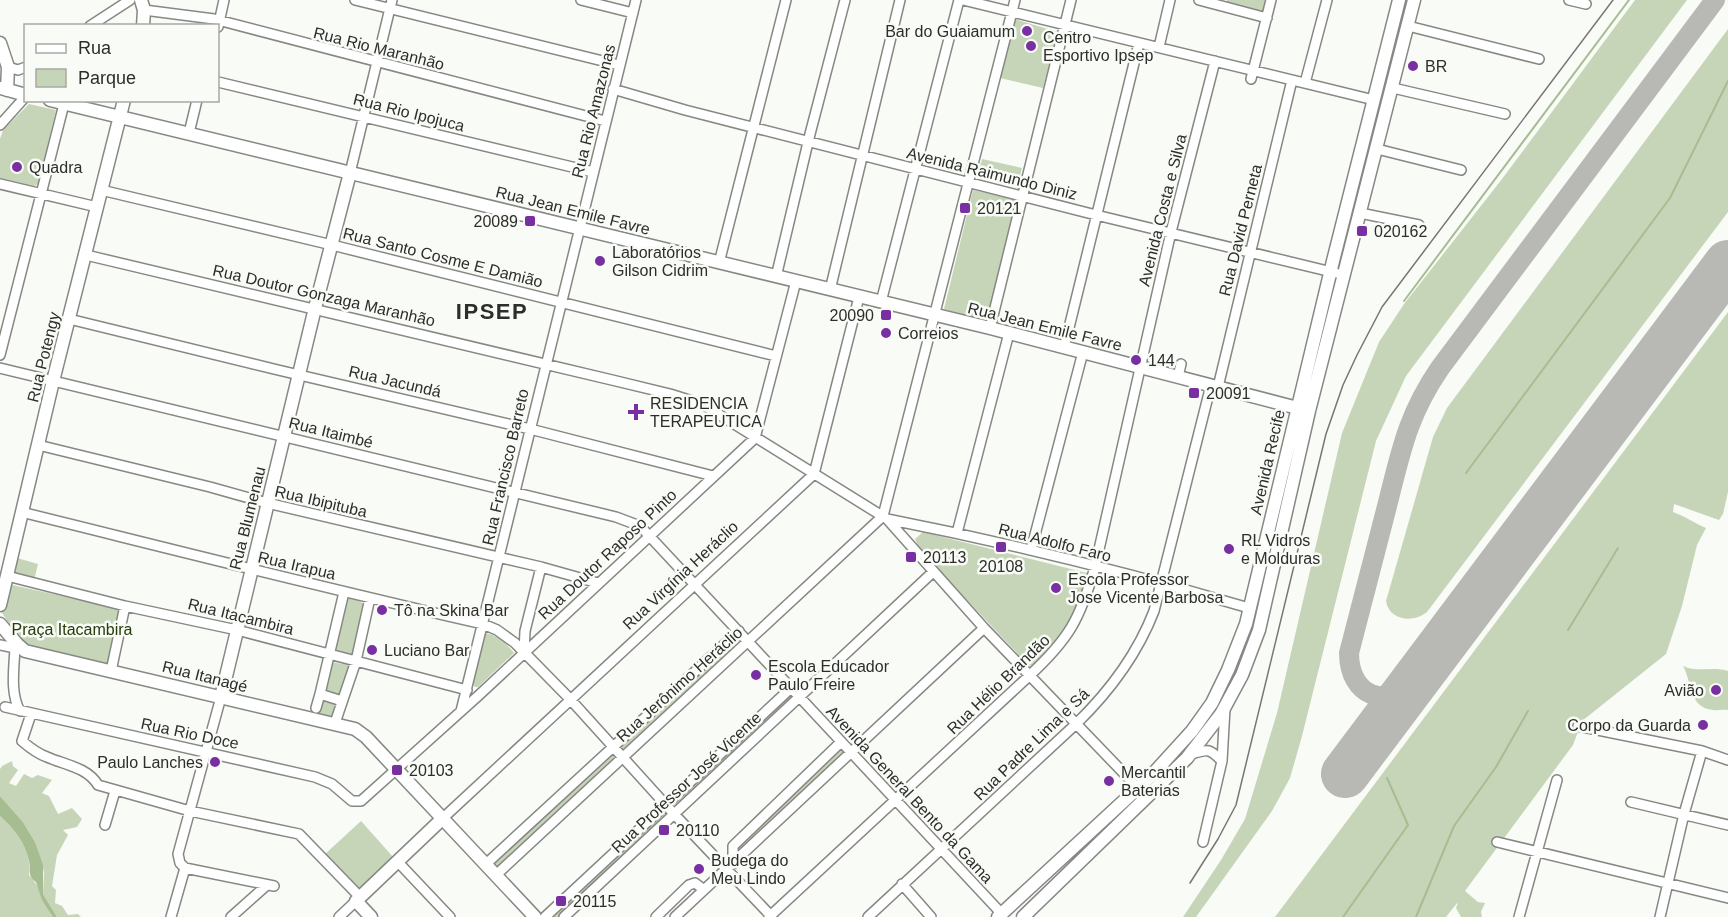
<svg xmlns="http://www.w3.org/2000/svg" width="1728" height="917" font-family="Helvetica,sans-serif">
  <rect width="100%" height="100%" fill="#f9fbf6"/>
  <!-- green -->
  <path fill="#c6d5b8" d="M1227 0H1269L1265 15 1226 4Z
    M1635 0H1687L1406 376 1376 441 1302 736 1290 778 1272 811 1196 917H1183L1221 860 1245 819 1277 713 1342 433 1379 342 1404 304 1502 179Z
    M1014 19 1058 32 1043 88 1000 78Z
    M1728 29V212L1427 612C1414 623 1389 621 1386 601L1433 437 1447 408Z
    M29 104 56 110 38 184 33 187 0 179V139L3 130Z
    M982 159 1022 168 1018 185 978 175Z
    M973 190 1017 200 987 321 944 309Z
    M1728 312V492L1723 514 1719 520 1674 504 1673 512C1685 516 1694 523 1706 528L1697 545 1682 606 1666 654 1582 721 1573 745 1465 891 1478 902 1485 903 1481 912 1482 917H1461L1456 908 1458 902 1446 917H1275Z
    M923 532 1087 573 1090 577 1072 626 1034 667 1028 665 920 550 915 539Z
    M17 558 38 564 34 581 11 574Z
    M8 584 120 609 122 613 108 670 32 648C18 638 10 626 1 611Z
    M352 597 364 604 354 659 334 656 337 628 346 600Z
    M484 633C499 635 505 642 514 653L478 687H475L472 683Z
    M738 633 745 641 625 752 619 746Z
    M331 662 348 665 350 668 333 719 316 716Z
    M1683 666C1698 673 1713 666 1728 671V710C1723 709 1718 711 1713 710 1689 708 1692 682 1683 666Z
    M787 697 791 701 679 807 673 801Z
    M840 745 847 752 733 860 734 846Z
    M611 753 618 760 498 871 491 862Z
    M12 761 13 766 18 770 9 783 16 786 24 774 32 778 38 775 52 780 42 793 49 796 58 814 72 808 82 819 77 827 63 830 68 835 57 855 52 886 56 890 55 903 62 906 68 915 78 914 81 917H57L43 894 44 872 35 842 23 822 0 796V769L2 766Z
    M660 812 667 817 563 917H550Z
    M0 816C17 832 32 850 29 875 40 886 45 903 53 917H0Z
    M361 821 394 858 357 891 324 855Z"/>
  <!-- water -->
  <path fill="#a6bd91" d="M0 796 23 822 35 842 43 865V894L57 917H53L42 900 36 882C27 876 31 870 29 861 25 842 14 829 0 816Z"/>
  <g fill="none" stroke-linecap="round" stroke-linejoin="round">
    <!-- stream -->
    <path stroke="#a6bd91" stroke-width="2" d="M1404 301 1629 0
      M1466 473 1670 198 1728 81
      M1568 630 1618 548
      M1343 917 1408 825 1387 778
      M1416 917 1454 826 1496 767 1528 711"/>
    <!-- taxiway -->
    <path stroke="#b8b9b5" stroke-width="20" d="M1416 680C1387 711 1349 696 1349 653 1361 607 1373 561 1385 514 1400 457 1405 419 1440 368L1715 0"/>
    <!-- runway -->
    <path stroke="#b8b9b5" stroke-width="48" d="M1345 774 1728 264"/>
    <!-- minor casing -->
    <g stroke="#868884" stroke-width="12">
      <path id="minor" d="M355 0 619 65
        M581 0 633 13
        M963 0 1374 100
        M1199 0 1267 18
        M1569 0 1586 4
        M144 10 214 19 605 121
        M90 26 130 0
        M1408 26 1539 59
        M218 27 224 0
        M1159 47 1170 0
        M8 67 18 70 26 67
        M1251 79 1271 0
        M218 82 593 172
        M1305 83 1327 0
        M1393 88 1505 114
        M613 89 685 110 1096 215 1336 273
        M0 125 26 96
        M189 133 197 100
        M1377 149 1461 170
        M350 173 392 0
        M0 184 97 207
        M101 190 332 245 776 356
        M1360 213 1419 225
        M86 255 612 380 670 394 702 404 887 519 984 628 1138 788
        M719 263 786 0
        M776 277 810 134 845 0
        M830 290 900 0
        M881 302 959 0
        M69 319 278 370 530 429 713 476
        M990 328 1071 0
        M1064 348 1139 43
        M0 355 64 104
        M0 368 616 517 640 526 1002 914
        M1178 377 1181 364
        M1218 387 1292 80
        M38 445 210 487 267 503 541 567 598 583
        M21 512C175 550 328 589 483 624L497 630 515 643 570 699 674 814 772 917
        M883 516 1015 0
        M887 519C1009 543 1130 573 1249 608
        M957 533 1009 333
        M1031 550 1083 352
        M7 576 125 606 237 630 467 690
        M0 645 20 649
        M15 648C14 668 10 694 20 711
        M524 652 525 631 541 567
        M111 671 125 606
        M342 701 320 694 344 592
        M5 707 315 777 332 784 352 801H361L478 696 755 438 796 281
        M316 708 320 694
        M461 711 636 0
        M31 714 22 741C29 747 38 754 47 757 65 765 87 767 98 785L190 811 299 834 360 897
        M335 723 356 661 370 598
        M1578 726 1702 751 1728 760
        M1191 754C1208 749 1209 748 1222 761
        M1631 802 1728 825
        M442 819 814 474 859 297
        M105 825 115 791
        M1203 842 1222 761 1225 708
        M1497 842 1728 898
        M397 861 450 917
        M486 864 739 631
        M733 864V846L841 742
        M185 868 180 863 178 854 221 697
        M185 868 274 886
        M496 875 883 516
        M902 884 931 917
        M171 917 185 868
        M231 917 267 885
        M339 917 356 901
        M545 917 791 688
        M564 917 933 572
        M656 917 689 885 695 883 703 889
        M675 917 984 628
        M769 917 1029 676C1069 639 1080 619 1095 567L1171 232 1215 61
        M868 917 1076 724C1110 691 1137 655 1154 611L1211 385
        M1519 917 1557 780
        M1660 917 1684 814 1702 751"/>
    </g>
    <!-- major casing -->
    <g stroke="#868884" stroke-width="15">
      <path id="major" d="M141 0 144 10 143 26
        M0 43 8 67 7 90
        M1 88 26 95
        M50 100 990 328 1309 411
        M0 605 53 381 124 100
        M0 624 17 644 25 651 355 729 366 737 535 917
        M221 697 315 308 350 173
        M371 917 356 901 442 819
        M998 917 1152 775 1192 731 1212 703 1228 670 1246 624 1333 261 1399 0
        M1023 917 1187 758 1221 714 1242 675 1259 630 1309 411 1414 0"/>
    </g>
    <!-- minor -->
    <use href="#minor" stroke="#fff" stroke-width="9"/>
    <!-- major -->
    <use href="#major" stroke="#fff" stroke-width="12"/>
    <!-- tram -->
    <path stroke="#767774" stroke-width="1.5" d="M1190 883 1218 839 1236 805 1326 434 1343 385 1357 355 1382 307 1613 0"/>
  </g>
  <!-- markers -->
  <g fill="#772fa2" stroke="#f9fbf6" stroke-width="2">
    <circle cx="1027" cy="31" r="6"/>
    <circle cx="1031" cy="46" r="6"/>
    <circle cx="1413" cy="66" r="6"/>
    <circle cx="17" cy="167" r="6"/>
    <rect x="959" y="202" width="12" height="12" rx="3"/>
    <rect x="524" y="215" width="12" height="12" rx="3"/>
    <rect x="1356" y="225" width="12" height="12" rx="3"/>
    <circle cx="600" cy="261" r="6"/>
    <rect x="880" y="309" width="12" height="12" rx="3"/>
    <circle cx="886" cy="333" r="6"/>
    <circle cx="1136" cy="360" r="6"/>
    <rect x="1188" y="387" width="12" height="12" rx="3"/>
    <path d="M633 403h6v6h6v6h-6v6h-6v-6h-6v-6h6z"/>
    <rect x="995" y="541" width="12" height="12" rx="3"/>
    <circle cx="1229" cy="549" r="6"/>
    <rect x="905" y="551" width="12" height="12" rx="3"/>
    <circle cx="1056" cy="588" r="6"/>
    <circle cx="382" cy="610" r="6"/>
    <circle cx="372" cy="650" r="6"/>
    <circle cx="756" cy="675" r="6"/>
    <circle cx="1716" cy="690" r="6"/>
    <circle cx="1703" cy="725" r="6"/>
    <circle cx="215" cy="762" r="6"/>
    <rect x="391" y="764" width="12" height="12" rx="3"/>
    <circle cx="1109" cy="781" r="6"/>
    <rect x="658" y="824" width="12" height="12" rx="3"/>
    <circle cx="699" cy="869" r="6"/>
    <rect x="555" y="895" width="12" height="12" rx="3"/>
  </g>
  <g text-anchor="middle" stroke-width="5" stroke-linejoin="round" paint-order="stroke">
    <!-- poi labels -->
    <g font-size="16" fill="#2d2e2c" stroke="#f9fbf6" text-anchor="start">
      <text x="1015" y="37" text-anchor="end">Bar do Guaiamum</text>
      <text x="1043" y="43">Centro<tspan x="1043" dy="18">Esportivo Ipsep</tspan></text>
      <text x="1425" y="72">BR</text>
      <text x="29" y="173">Quadra</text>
      <text x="977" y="214">20121</text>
      <text x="518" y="227" text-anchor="end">20089</text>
      <text x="1374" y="237">020162</text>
      <text x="612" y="258">Laboratórios<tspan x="612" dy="18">Gilson Cidrim</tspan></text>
      <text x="874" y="321" text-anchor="end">20090</text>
      <text x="898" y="339">Correios</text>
      <text x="1148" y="366">144</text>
      <text x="1206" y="399">20091</text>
      <text x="650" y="409">RESIDENCIA<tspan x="650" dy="18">TERAPEUTICA</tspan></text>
      <text x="1241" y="546">RL Vidros<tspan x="1241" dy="18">e Molduras</tspan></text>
      <text x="923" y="563">20113</text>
      <text x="1001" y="572" text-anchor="middle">20108</text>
      <text x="1068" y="585">Escola Professor<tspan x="1068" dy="18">Jose Vicente Barbosa</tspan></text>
      <text x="394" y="616">Tô na Skina Bar</text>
      <text x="384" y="656">Luciano Bar</text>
      <text x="768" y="672">Escola Educador<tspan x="768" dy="18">Paulo Freire</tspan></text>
      <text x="1704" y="696" text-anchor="end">Avião</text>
      <text x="1691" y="731" text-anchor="end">Corpo da Guarda</text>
      <text x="203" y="768" text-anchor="end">Paulo Lanches</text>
      <text x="409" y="776">20103</text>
      <text x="1121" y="778">Mercantil<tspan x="1121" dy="18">Baterias</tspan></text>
      <text x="676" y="836">20110</text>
      <text x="711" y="866">Budega do<tspan x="711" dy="18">Meu Lindo</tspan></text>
      <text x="573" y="907">20115</text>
    </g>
    <!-- street labels -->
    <g font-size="16" fill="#2d2e2c" stroke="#f9fbf6">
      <text transform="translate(379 48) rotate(14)" y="6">Rua Rio Maranhão</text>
      <text transform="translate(593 111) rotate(-76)" y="6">Rua Rio Amazonas</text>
      <text transform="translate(409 112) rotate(14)" y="6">Rua Rio Ipojuca</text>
      <text transform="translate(992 173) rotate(14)" y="6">Avenida Raimundo Diniz</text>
      <text transform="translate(573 210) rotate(14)" y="6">Rua Jean Emile Favre</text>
      <text transform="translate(1162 210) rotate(-76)" y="6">Avenida Costa e Silva</text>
      <text transform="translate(1240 230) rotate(-76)" y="6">Rua David Perneta</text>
      <text transform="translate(443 257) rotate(14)" y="6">Rua Santo Cosme E Damião</text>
      <text transform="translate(324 295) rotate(13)" y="6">Rua Doutor Gonzaga Maranhão</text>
      <text transform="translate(1045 326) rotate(14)" y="6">Rua Jean Emile Favre</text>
      <text transform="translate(43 357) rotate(-76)" y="6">Rua Potengy</text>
      <text transform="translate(395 381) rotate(13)" y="6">Rua Jacundá</text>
      <text transform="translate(331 432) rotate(14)" y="6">Rua Itaimbé</text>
      <text transform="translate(1267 462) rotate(-77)" y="6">Avenida Recife</text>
      <text transform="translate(505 467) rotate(-77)" y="6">Rua Francisco Barreto</text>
      <text transform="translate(321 501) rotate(13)" y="6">Rua Ibipituba</text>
      <text transform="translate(247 518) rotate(-76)" y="6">Rua Blumenau</text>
      <text transform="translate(1055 542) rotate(14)" y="6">Rua Adolfo Faro</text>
      <text transform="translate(607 554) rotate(-43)" y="6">Rua Doutor Raposo Pinto</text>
      <text transform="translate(297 565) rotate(13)" y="6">Rua Irapua</text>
      <text transform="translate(680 575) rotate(-43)" y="6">Rua Virgínia Heráclio</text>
      <text transform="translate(241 616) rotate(14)" y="6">Rua Itacambira</text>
      <text transform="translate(205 676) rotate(14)" y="6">Rua Itanagé</text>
      <text transform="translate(679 684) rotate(-42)" y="6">Rua Jerônimo Heráclio</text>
      <text transform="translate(998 684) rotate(-44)" y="6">Rua Hélio Brandão</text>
      <text transform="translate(190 733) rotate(12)" y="6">Rua Rio Doce</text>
      <text transform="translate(1031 744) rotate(-44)" y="6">Rua Padre Lima e Sá</text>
      <text transform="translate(686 782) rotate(-43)" y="6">Rua Professor José Vicente</text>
      <text transform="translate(910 794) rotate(47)" y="6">Avenida General Bento da Gama</text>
    </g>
    <!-- park labels -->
    <g font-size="16" fill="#273c0b" stroke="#f9fbf6">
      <text x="72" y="635">Praça Itacambira</text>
    </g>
    <!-- district labels -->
    <g font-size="22" font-weight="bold" letter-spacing="1.5" fill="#2d2e2c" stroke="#f9fbf6">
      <text x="492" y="319">IPSEP</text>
    </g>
  </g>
  <!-- legend -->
  <rect x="24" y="24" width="195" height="78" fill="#f9fbf6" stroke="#a7a9a5" stroke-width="1.5"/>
  <rect x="36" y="44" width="30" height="9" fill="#ffffff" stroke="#a7a9a5" stroke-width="1.5"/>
  <text x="78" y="54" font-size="18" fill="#2d2e2c">Rua</text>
  <rect x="36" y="69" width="30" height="18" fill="#c6d5b8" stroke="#a7a9a5" stroke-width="1.5"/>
  <text x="78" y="84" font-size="18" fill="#2d2e2c">Parque</text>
</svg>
